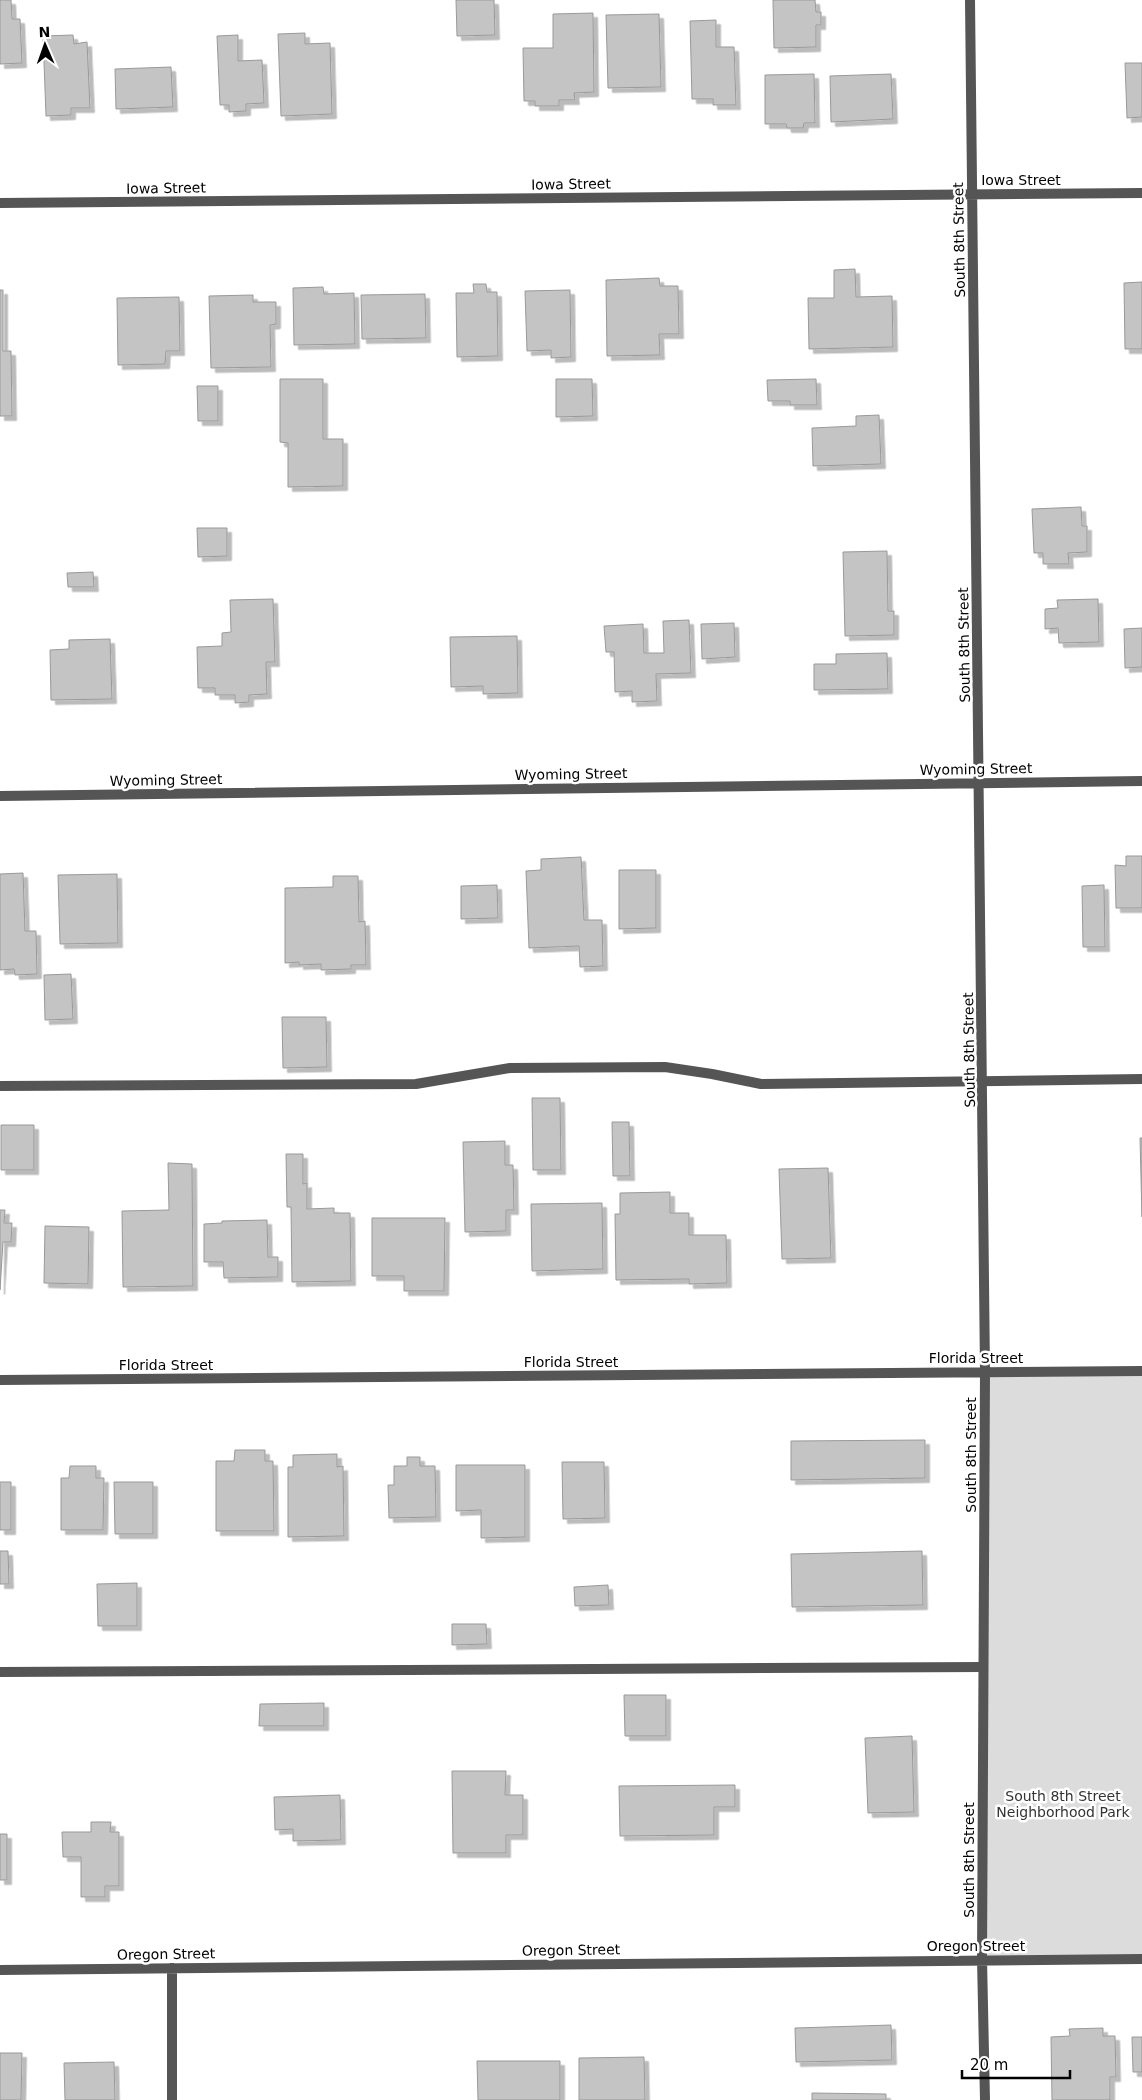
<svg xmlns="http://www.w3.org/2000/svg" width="1142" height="2100" font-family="'DejaVu Sans',sans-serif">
  <defs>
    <filter id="shadow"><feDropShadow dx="4.5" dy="4.5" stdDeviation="0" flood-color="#0004"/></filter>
  </defs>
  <rect width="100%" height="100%" fill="#fff"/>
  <!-- green -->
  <path fill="#dcdcdc" d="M1142 1371V1959H982L985 1372Z"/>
  <!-- building -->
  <path fill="#c4c4c4" stroke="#999" filter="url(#shadow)" d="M0 0H11L12 19H20L22 63 0 64Z
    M456 0H494L495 35 457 36Z
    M773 0H815L816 12H821V25H816V47L774 48Z
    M593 13 594 92 574 93 575 100H559V106H535V101H524L523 48H553V14Z
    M659 14 661 87 608 88 606 15Z
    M716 20V47H734L736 105H713V99H692L690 21Z
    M305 33V44L330 43 332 114 281 116 278 34Z
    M73 35 74 44 87 42 90 108H71V115L46 116 43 36Z
    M238 35V61L262 60 264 103 246 104V111L229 112V105H220L217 36Z
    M1125 63H1142V117L1127 118Z
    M171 67 173 107 116 109 115 69Z
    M814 74 815 123H804L803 128H787L786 124H765V75Z
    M891 74 893 119 831 122 830 76Z
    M855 269 856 297 892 296 893 347 809 349 808 298H834V270Z
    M659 278 660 286H678L679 334H659L660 355 607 356 606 280Z
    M1142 282V349H1125L1124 283Z
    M473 284H486L487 292H497L498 356 457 357 456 293H474Z
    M323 287 324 294 354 293 355 344 294 345 293 288Z
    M0 290H3V351H11L12 416H0Z
    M570 290 571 357 551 358V350L527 351 525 291Z
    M425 294 426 338 362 339 361 295Z
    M253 295V302H276V324L270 325 271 367 211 368 209 296Z
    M179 297 180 351H166L165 364 118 365 117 298Z
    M280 379H323V439H343V486L288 487V443L280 442Z
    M556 379H592L593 416 556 417Z
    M816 379 817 405H790V401H768L767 380Z
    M197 386H218V421H198Z
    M879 415 881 464 813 466 812 428 856 426V416Z
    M1081 507 1082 526H1087V552L1068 553 1069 564H1043V553H1034L1032 509Z
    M197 528H227V556L198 557Z
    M887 551 888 611H894V635L845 636 843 552Z
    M93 572 94 587H68L67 573Z
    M273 599 275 662H266L267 694 249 695V702L235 703V695H215V688H198L197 647 222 646V633L231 632 230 600Z
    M1098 599 1099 642 1059 643 1058 628 1045 629V609L1058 608 1057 600Z
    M689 620 691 673 656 674 657 701 632 702V691L615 692 614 652H606L604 626 643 624 644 653H664L663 621Z
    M734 623 735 657 702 659 701 624Z
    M1142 628V667L1125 668 1124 629Z
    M517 636 518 693 483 694V686L451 687 450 637Z
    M110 639 112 699 51 700 50 650 69 649V640Z
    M887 653 888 689 814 690V664H836V654Z
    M1126 856H1142V908H1116L1115 865 1126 866Z
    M581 857 584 920H602L603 966 580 967 579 946 529 948 526 871 541 870V859Z
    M619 870H656V928L619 929Z
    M23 873 25 931H36L37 974 15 975 14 969 0 970V874Z
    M117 874 118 943 60 944 58 875Z
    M333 876H358L359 922 365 921 366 965H351V969L321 970V964L299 965V962L285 963V888L333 887Z
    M497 885 498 918 461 919V886Z
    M1104 885 1105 947H1083L1082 886Z
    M71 974 73 1019 45 1020 44 975Z
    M282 1017H326L327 1067 283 1068Z
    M532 1098H560L561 1170H533Z
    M612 1122H629L630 1176H613Z
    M1 1125H34V1170H1Z
    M1140 1138H1142V1217Z
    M505 1141V1165H513L514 1210H506V1231L465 1232 463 1142Z
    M286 1154H303V1184L307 1183V1209L334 1208V1213H350L351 1281 292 1282 291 1207H287Z
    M168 1163 192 1164 193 1286 123 1287 122 1211 169 1210Z
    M828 1168 831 1258 782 1259 779 1169Z
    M670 1192V1213H689V1235H726L727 1283 689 1284V1279L616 1280 615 1214H620V1193Z
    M602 1203 603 1269 532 1271 531 1204Z
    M0 1210H5L4 1223H12L11 1242H3L0 1290Z
    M372 1218H445L444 1291H404V1276H372Z
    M267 1220 268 1257H278V1277L224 1278 223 1262H204V1224L222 1223V1221Z
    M45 1226 89 1227 88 1284 44 1283Z
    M925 1440V1478L791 1480V1441Z
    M235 1450H265V1461H273L274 1531H216V1461H234Z
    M337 1454V1467L343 1466 344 1536 288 1537V1467H293V1455Z
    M407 1457H420V1466H435L436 1517 389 1518 388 1485H394V1466H407Z
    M562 1462H604L605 1518 563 1519Z
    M456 1465H525V1537L481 1538V1510L456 1511Z
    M70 1466H96V1478H104L103 1530H61V1478H69Z
    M0 1482H11V1530H0Z
    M114 1482H153V1534H115Z
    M0 1551H8L9 1584H0Z
    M922 1551 923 1605 792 1607 791 1554Z
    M137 1583V1626H98L97 1584Z
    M608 1585 609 1605 575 1606 574 1587Z
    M452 1624H486L487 1644 452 1645Z
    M624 1695H666V1736H625Z
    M324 1703V1726H259L260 1704Z
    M912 1736 914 1812 868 1813 865 1738Z
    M452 1771H506L505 1795H523V1835H506V1853H453Z
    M735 1785V1807H714V1835L620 1836 619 1786Z
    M340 1795 341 1840 293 1841V1829L275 1830 274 1797Z
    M91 1822H111L110 1832H119V1886H105V1897H81V1857H63L62 1832H91Z
    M0 1834H7V1880H0Z
    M891 2025 892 2060 796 2062 795 2028Z
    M1103 2028V2036H1115L1116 2077H1110V2100H1052L1051 2037 1070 2036 1069 2029Z
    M1132 2037H1142V2072H1133Z
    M0 2053H22L21 2100H0Z
    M644 2057 645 2100H579V2058Z
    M477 2061H560V2100H478Z
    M114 2062 115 2100H65L64 2063Z
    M812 2093 886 2094V2100H812Z"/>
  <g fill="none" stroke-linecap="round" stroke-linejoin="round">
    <!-- service -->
    <path stroke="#555" stroke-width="10" d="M0 1086 416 1084 510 1068 665 1067 712 1074 761 1084 1142 1079
      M0 1672 983 1667"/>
    <!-- minor -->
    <path stroke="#555" stroke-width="10" d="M970 0 985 1372 982 1959 985 2100
      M0 203 1142 193
      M0 796 1142 781
      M0 1380 1142 1371
      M172 1968V2100
      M0 1970 1142 1959"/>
  </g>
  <g text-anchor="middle" stroke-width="5" stroke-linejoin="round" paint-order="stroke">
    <!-- street labels -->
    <g font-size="14" fill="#000" stroke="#fff">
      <text x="1021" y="185">Iowa Street</text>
      <text transform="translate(571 184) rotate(-1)" y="5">Iowa Street</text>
      <text transform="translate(166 188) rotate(-1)" y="5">Iowa Street</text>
      <text transform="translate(959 240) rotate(-91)" y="5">South 8th Street</text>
      <text transform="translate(964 645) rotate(-91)" y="5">South 8th Street</text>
      <text transform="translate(976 769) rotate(-1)" y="5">Wyoming Street</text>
      <text transform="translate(571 774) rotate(-1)" y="5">Wyoming Street</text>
      <text transform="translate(166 780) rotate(-1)" y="5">Wyoming Street</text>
      <text transform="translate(969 1050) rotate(-91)" y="5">South 8th Street</text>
      <text x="976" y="1363">Florida Street</text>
      <text x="571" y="1367">Florida Street</text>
      <text x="166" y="1370">Florida Street</text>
      <text transform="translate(971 1455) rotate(-90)" y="5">South 8th Street</text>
      <text transform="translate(969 1860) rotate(-90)" y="5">South 8th Street</text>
      <text x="976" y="1951">Oregon Street</text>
      <text transform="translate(571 1950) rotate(-1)" y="5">Oregon Street</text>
      <text transform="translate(166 1954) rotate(-1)" y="5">Oregon Street</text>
    </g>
    <!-- park labels -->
    <g font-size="14" fill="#333" stroke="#fff">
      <text x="1063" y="1801">South 8th Street<tspan x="1063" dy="16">Neighborhood Park</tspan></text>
    </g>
  </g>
  <!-- north arrow -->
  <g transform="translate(45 45) rotate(358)" stroke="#ffffff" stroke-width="4" paint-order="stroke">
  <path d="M0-4L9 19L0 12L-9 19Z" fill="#000000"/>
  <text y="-8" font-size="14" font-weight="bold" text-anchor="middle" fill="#000000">N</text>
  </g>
  <!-- scale -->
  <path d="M962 2070v8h108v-8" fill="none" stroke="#000000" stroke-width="2.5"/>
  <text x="970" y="2070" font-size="15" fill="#000000" stroke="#ffffff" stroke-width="4" paint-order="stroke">20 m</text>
</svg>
